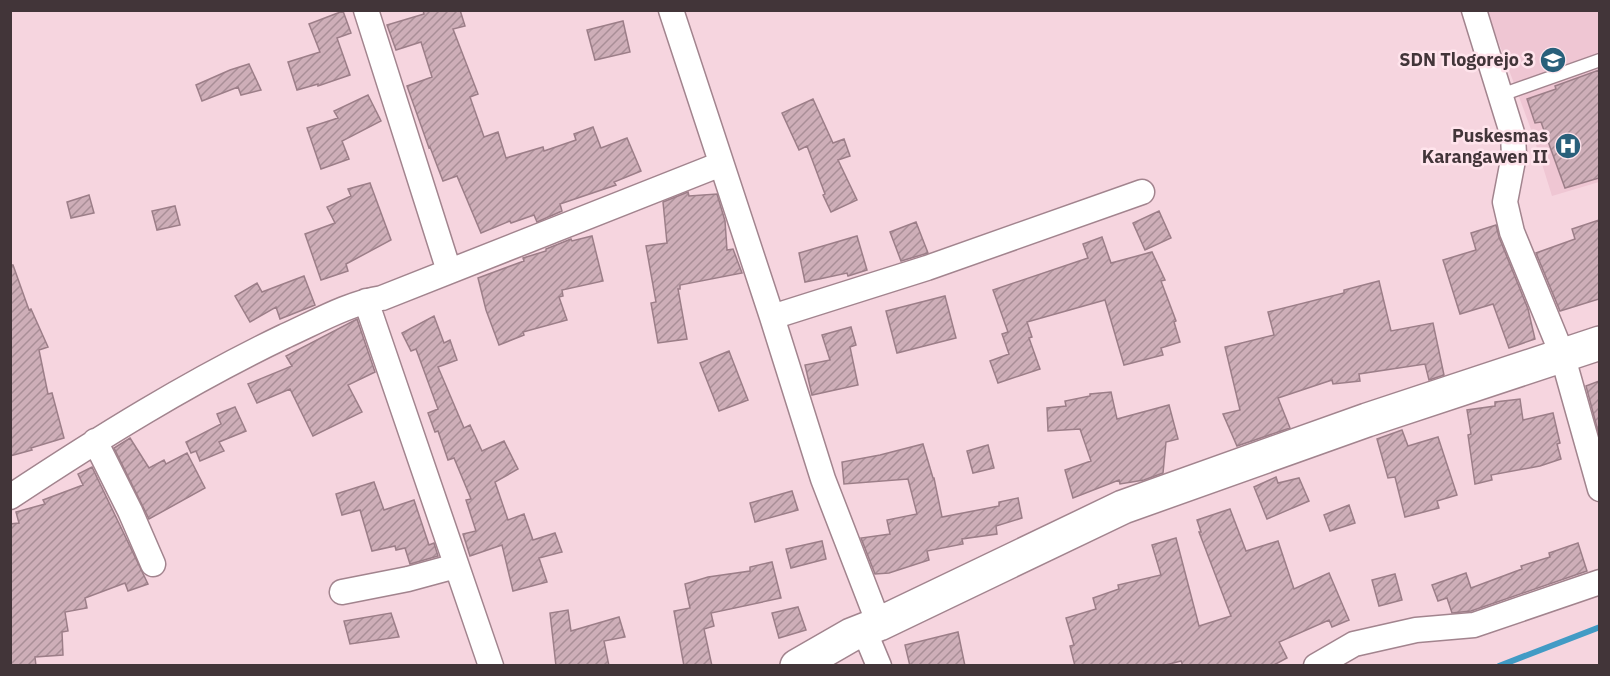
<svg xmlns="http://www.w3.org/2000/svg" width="1610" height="676" font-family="'IBM Plex Sans',sans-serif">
  <defs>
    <pattern id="building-hatch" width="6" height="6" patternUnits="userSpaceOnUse" patternTransform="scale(1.5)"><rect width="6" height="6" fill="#ceaeb8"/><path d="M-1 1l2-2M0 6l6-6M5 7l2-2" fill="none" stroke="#a98e97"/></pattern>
  </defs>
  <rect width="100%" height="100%" fill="#f6d5df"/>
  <!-- built -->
  <path fill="#efc6d3" d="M1487 11H1599V182L1552 196 1532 132Z"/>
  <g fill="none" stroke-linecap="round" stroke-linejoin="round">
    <!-- stream -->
    <path stroke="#429bc5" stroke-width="6" d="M1499 666 1600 627"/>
  </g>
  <!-- building -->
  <path fill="url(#building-hatch)" stroke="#9c7e88" stroke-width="1.5" d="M423 10H460L465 26 453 29 478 94 470 97 484 137 498 132 506 158 543 147 544 151 576 140 574 134 593 127 601 148 627 138 641 171 614 182 616 185 560 204 562 211 537 222 534 215 511 223 510 221 481 233 457 176 443 181 430 147 429 148 407 86 432 77 421 42 396 50 387 25 424 14Z
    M343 11 351 33 337 38 350 75 318 86V84L297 90 288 62 320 52 309 24Z
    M623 21 630 52 595 60 587 30Z
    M249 64 261 90 241 95 238 87 202 101 196 85 230 70Z
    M1599 70V178L1565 188 1541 122 1535 123 1527 99 1556 89 1555 86Z
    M368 95 381 121 342 141 349 159 321 169 307 128 338 118 334 111Z
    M813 99 833 143 844 139 850 156 838 160 857 200 831 212 823 195 825 194 807 146 799 150 782 113Z
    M370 183 391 240 346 264 348 271 321 280 305 234 335 223 327 207 351 196 348 189Z
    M688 192 689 196 717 194 725 221 727 250 733 249 742 273 680 285V289H678L687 339 658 343 651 303 656 302 646 246 667 243 663 202Z
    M89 195 94 213 71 218 67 202Z
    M175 206 180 225 157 230 152 211Z
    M1159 211 1171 238 1145 250 1133 223Z
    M1599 220V299L1560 311 1536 253 1575 239 1572 229Z
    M916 222 928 253 901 261 890 232Z
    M1496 225 1499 237 1528 309 1535 339 1509 348 1493 304 1460 314 1443 260 1476 250 1471 233Z
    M592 236 603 281 562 290 563 296 559 297 567 320 523 332 524 335 499 345 486 310 478 278 524 261 523 258 546 251V249L571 239 572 241Z
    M857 236 867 270 848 276 847 273 805 282 799 253Z
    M1102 237 1111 263 1152 252 1165 280 1161 281 1176 321 1174 322 1180 342 1161 348 1163 355 1124 365 1105 300 1027 322 1032 337 1029 338 1040 369 998 383 990 361 1009 354 1002 334 1008 332 993 290 1088 258 1083 244Z
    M10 265H13L29 310 31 309 48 347 39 350 48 394 52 393 64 438 31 448 32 450 10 456Z
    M304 276 315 305 280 319 276 307 250 322 235 296 257 283 262 292Z
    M1379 281 1391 331 1433 323 1444 375 1429 380 1425 364 1359 374 1360 381 1333 384 1332 380 1278 398 1290 428 1237 446 1223 414 1240 410 1225 347 1274 335 1268 312 1344 293V290Z
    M945 296 956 338 897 353 886 311Z
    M434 316 444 343 450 340 457 360 438 367 464 428 470 425 482 451 504 441 518 469 495 482 508 520 524 514 533 540 555 533 562 552 539 558 547 582 513 591 502 545 470 556 463 534 476 531 466 500 471 499 454 458 448 460 438 431 435 432 428 413 438 409 416 349 411 351 402 333Z
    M357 319 375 372 348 385 362 412 313 436 290 389 257 403 248 384 292 366 286 356Z
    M851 327 856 345 850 347 858 385 812 395 805 365 830 360 822 335Z
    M729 351 748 400 719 411 700 363Z
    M1599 381V435L1586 386Z
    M1111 392 1117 419 1169 405 1178 439 1166 442 1163 473 1144 480 1120 484 1119 480 1073 498 1065 470 1091 461 1080 429 1048 431 1047 408 1066 406 1065 401 1090 396V394Z
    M1520 399 1523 420 1553 413 1560 443 1557 444 1561 459 1540 466 1491 475 1492 480 1475 484 1468 435 1471 434 1467 410 1495 406V402Z
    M235 407 246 431 219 442 224 451 200 461 196 451 191 453 186 442 221 424 217 414Z
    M1402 430 1408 446 1438 437 1457 495 1437 501 1439 508 1405 517 1395 477 1388 478 1377 439Z
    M130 438 149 468 164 460 166 464 187 453 205 488 149 519 114 448Z
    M923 444 933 478H934L942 517 999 506V502L1018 498 1022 518 996 526 997 534 962 539 963 544 927 551 929 560 889 573 875 574 861 538 890 534 887 520 917 514 908 479 844 484 842 462 880 455Z
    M988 445 994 468 973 473 967 451Z
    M92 467 148 584 128 591 125 583 85 598 87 608 65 612 68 631 62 632 63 655 35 657 36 666H10V524L19 523 16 512 45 504 43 500 83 485 78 474Z
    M1276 477 1278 483 1299 478 1309 501 1267 519 1254 487Z
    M374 482 384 510 414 500 429 545 434 543 438 556 410 564 405 548 396 550 395 546 372 551 360 510 342 515 336 494Z
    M792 491 798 510 755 522 750 503Z
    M1349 505 1355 523 1330 531 1324 515Z
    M1230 509 1246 551 1278 541 1294 589 1329 573 1349 620 1332 627 1329 620 1279 642 1287 658 1272 666H1183L1181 661 1162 666H1075L1070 646 1074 645 1066 618 1096 609 1093 598 1119 589 1118 585 1161 575 1152 545 1176 538 1199 626 1231 616 1199 532H1201L1197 520Z
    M822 541 826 559 791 568 786 549Z
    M1578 543 1587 571 1471 611 1452 613 1447 598 1438 601 1432 585 1466 573 1471 588 1522 569 1521 566 1550 557 1549 553Z
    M772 562 781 598 711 613 714 626 704 629 712 666H684L674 611 690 608 685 584 708 577 750 571V567Z
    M1395 574 1402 600 1379 606 1372 580Z
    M798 607 806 630 779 638 772 613Z
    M568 610 571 631 619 617 625 637 604 641 609 666H556L550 613Z
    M391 613 399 637 350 644 344 621Z
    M958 632 965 666H910L905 645Z"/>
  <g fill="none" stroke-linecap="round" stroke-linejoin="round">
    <!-- lane casing -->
    <g stroke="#a2848e" stroke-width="15">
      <path id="lane" d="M1501 95 1600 60"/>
    </g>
    <!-- street casing -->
    <g stroke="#a2848e" stroke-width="27">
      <path id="street" d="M366 10 449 271
        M671 10 772 317 823 479 879 624
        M1474 10 1513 136 1514 155 1505 202 1512 232 1562 354 1600 489
        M366 301 491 666
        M772 317 927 268 1142 192
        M95 441 130 511 153 564
        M10 497C99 438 189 382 285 336 316 322 349 303 382 298L721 164
        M342 592 408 579 456 566
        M864 630 879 666
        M1316 666 1354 644 1416 630 1474 625 1600 582"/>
    </g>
    <!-- secondary casing -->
    <g stroke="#a2848e" stroke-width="36">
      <path id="secondary" d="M797 666 851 635 879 624 1123 507 1367 420 1600 343"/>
    </g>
    <!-- lane -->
    <use href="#lane" stroke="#fff" stroke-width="12"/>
    <!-- street -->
    <use href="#street" stroke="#fff" stroke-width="24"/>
    <!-- secondary -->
    <use href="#secondary" stroke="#fff" stroke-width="33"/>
  </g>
  <!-- icons -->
  <defs>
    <g id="school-disc" transform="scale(1.35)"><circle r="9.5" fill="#29607b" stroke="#ffe4ec"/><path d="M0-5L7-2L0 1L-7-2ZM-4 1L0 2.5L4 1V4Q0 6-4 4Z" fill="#fff"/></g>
    <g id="hospital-disc" transform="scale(1.35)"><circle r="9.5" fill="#29607b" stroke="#ffe4ec"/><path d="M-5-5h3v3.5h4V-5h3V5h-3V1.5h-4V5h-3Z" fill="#fff"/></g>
  </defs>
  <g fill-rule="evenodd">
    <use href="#school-disc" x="1553" y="60"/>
    <use href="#hospital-disc" x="1568" y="146"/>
  </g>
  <g text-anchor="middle" stroke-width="5" stroke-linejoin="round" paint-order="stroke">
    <!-- poi labels -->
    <g font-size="18" font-weight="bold" fill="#423539" stroke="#ffe4ec" text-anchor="end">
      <text x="1534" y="66">SDN Tlogorejo 3</text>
      <text x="1548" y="142">Puskesmas<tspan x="1548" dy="21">Karangawen II</tspan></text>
    </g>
  </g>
  <!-- border -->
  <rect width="1610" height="676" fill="none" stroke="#423539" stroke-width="24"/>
</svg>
